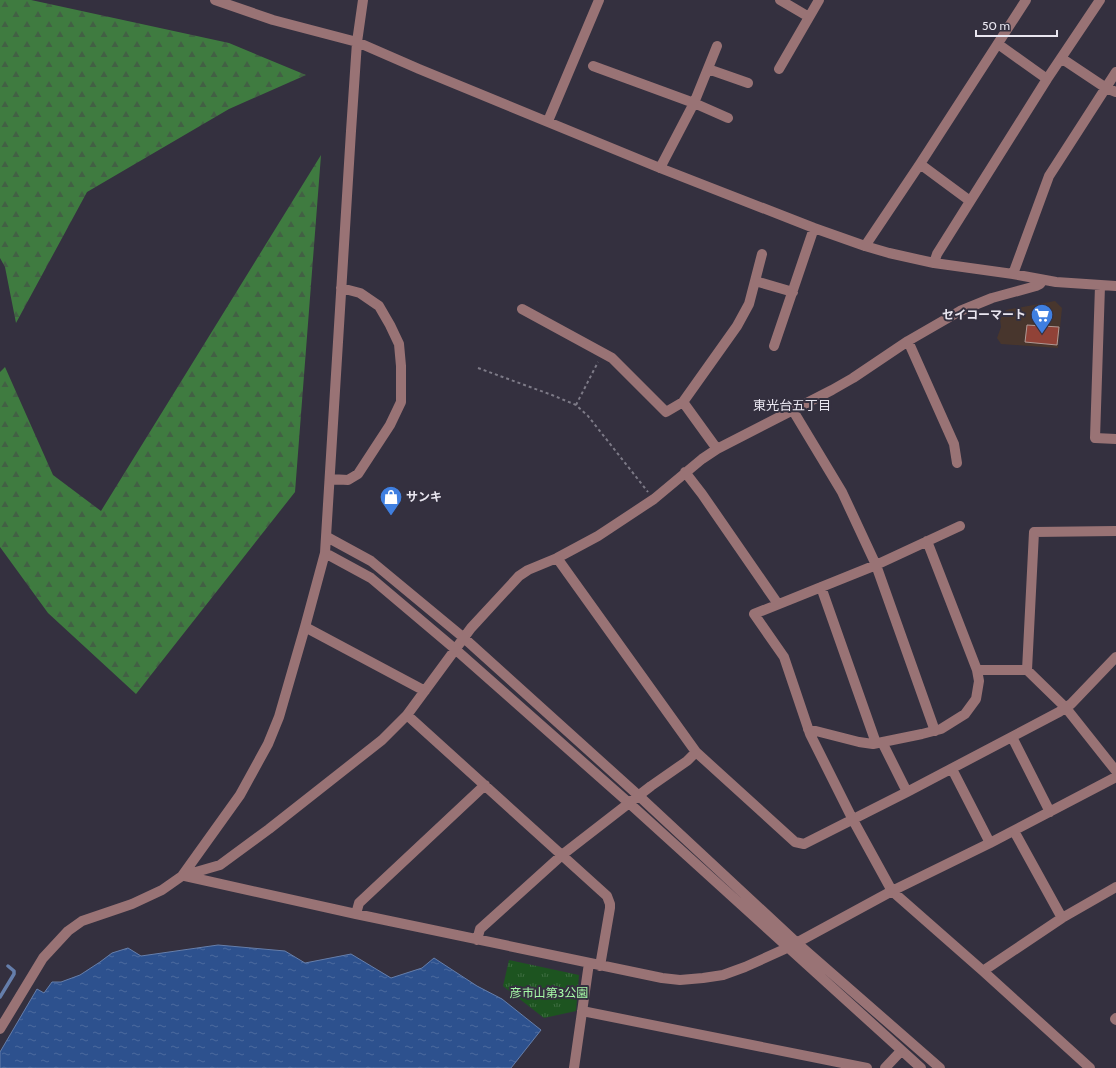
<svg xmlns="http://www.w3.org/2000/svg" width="1116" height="1068" font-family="Cabin,'Noto Sans JP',sans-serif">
  <defs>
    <pattern id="forest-firs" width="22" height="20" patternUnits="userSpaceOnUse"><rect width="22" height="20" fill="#3f7b40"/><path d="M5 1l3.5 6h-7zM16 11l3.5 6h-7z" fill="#426044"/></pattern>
    <pattern id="park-tufts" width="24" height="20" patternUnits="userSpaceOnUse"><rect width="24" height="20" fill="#1d5420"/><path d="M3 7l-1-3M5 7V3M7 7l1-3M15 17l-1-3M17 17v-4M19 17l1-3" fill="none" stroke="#3e6d41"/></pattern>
    <pattern id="water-ripples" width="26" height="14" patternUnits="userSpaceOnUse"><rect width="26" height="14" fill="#2d518e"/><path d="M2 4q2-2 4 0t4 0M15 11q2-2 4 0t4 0" fill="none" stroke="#4b6a9e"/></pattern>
  </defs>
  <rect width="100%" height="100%" fill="#34303f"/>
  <!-- commercial -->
  <path fill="#48362d" d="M1055 301 1062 308 1058 348 1001 344 997 338 1001 327 1000 319 1006 310Z"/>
  <!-- forest -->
  <path fill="url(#forest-firs)" d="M0 0H31L229 43 306 75 229 109 87 192 16 323 5 267 0 258Z
    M321 155 295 492 136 694 48 613 0 547V372L5 367 53 475 101 511Z"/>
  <!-- park -->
  <path fill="url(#park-tufts)" d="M509 960 579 975 576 1011 544 1018 503 986Z"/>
  <!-- water -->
  <path fill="url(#water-ripples)" stroke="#657eab" d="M218 945 285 951 305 963 351 954 391 978 422 968 434 958 477 986 502 999 541 1030 511 1068H0V1052L37 989 44 993 52 982H61L80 975 100 962 112 953 128 948 141 956Z"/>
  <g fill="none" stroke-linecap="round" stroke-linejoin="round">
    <!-- stream -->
    <path stroke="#657eab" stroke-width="3.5" d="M0 997 14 974V971L8 966"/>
  </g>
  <!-- building -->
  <path fill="#914237" stroke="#b09995" d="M1027 325 1059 327 1057 345 1025 342Z"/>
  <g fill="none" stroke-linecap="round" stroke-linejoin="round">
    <!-- path -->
    <path stroke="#7d7a87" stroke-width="2" stroke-dasharray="3 3" stroke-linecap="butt" d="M478 368 552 395 576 405 588 416 648 492
      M576 405 598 362"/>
    <!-- minor -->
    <path stroke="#997375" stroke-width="10" d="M215 0 273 20 357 42 419 69 660 168 814 228 865 246 889 253 934 263 1013 274 1056 282 1116 286
      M780 0 809 17
      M998 44 1047 79
      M1061 58 1106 88 1116 92
      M593 66 694 103 728 118
      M708 69 748 83
      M779 69 819 0
      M548 121 599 0
      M920 164 970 201
      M660 168 694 103 717 46
      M865 246 920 164 1026 0
      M934 263 937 254 1047 79 1100 0
      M1013 274 1049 176 1116 72
      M755 281 793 292
      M1100 286 1095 438 1116 439
      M522 309 612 358 666 412 683 402 737 326 749 304 762 254
      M908 341 954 444 957 463
      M774 346 814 228
      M683 402 717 449
      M792 409 842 492 876 565 935 731
      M685 472 702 494 778 604
      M330 479 348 480 358 474 390 425 401 402V366L399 344 390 325 379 306 360 293 341 288
      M960 526 876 565 754 614 784 657 810 734 853 820 892 891 983 971 1090 1068
      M327 537 371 561 464 638 639 796 797 943 940 1068
      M325 553 371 578 455 649 629 803 921 1068
      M557 558 696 752 795 842 804 844 907 792 1059 712 1071 704 1116 657
      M821 587 876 743
      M305 627 425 691
      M977 670H1027L1066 708 1116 771
      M1027 670 1034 532 1116 531
      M407 715 607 896 610 904V908L600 966
      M808 729 859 742 873 744 922 734 941 729 965 714 976 699 979 681 977 670 927 541
      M1012 737 1050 812
      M882 742 907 792
      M952 769 990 843
      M1014 831 1062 918
      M182 876 220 865 269 829 382 740 407 715 471 628 519 576 528 570 557 558 598 536 654 499 702 459 717 449 832 390 853 378 908 341 960 311 992 298 1036 286 1040 284 1043 280
      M185 876 356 914 662 978 680 980 703 978 723 975 745 967 787 948 892 891 990 843 1116 777
      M356 914 359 903 485 785
      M477 940 480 929 562 855 651 786 687 761 696 752
      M983 971 1062 918 1116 887
      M582 1011 867 1068
      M1116 1018 1115 1019 1116 1020
      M0 1029 43 958 68 931 82 921 132 904 162 890 182 876 240 795 268 744 279 717 305 627 325 553 351 131 357 42 363 0
      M574 1068 589 963
      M885 1068 901 1051"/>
  </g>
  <!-- icons -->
  <defs>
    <g id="supermarket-pin" transform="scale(1.15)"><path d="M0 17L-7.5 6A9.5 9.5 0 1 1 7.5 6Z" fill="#3f7fe0" stroke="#34303f"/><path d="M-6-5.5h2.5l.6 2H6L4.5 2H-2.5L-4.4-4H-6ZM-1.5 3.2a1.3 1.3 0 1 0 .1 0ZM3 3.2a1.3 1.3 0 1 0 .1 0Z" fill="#fff"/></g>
    <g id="shop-pin" transform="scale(1.15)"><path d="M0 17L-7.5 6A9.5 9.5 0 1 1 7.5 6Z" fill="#3f7fe0" stroke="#34303f"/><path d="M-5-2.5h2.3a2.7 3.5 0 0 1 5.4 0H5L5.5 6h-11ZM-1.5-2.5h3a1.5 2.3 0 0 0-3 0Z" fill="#fff"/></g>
  </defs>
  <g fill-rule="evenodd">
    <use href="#supermarket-pin" x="1042" y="315"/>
    <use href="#shop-pin" x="391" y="497"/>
  </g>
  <g text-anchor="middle" stroke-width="4" stroke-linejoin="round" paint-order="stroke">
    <!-- poi labels -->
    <g font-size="12" font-weight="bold" fill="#e9e6f0" stroke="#34303f" text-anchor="end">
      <text x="1026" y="319">セイコーマート</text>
      <text x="406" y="501" text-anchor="start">サンキ</text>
    </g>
    <!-- park labels -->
    <g font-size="12" fill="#a6faa7" stroke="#34303f">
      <text x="549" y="997">彦市山第3公園</text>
    </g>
    <!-- neighbourhood labels -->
    <g font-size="13" fill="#e9e6f0" stroke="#34303f">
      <text x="792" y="410">東光台五丁目</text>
    </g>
  </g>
  <!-- scale -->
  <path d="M976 30v6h81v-6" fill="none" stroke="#e9e6f0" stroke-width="2"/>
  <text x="982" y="30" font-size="12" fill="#e9e6f0" stroke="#34303f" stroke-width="3" paint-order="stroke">50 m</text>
</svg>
